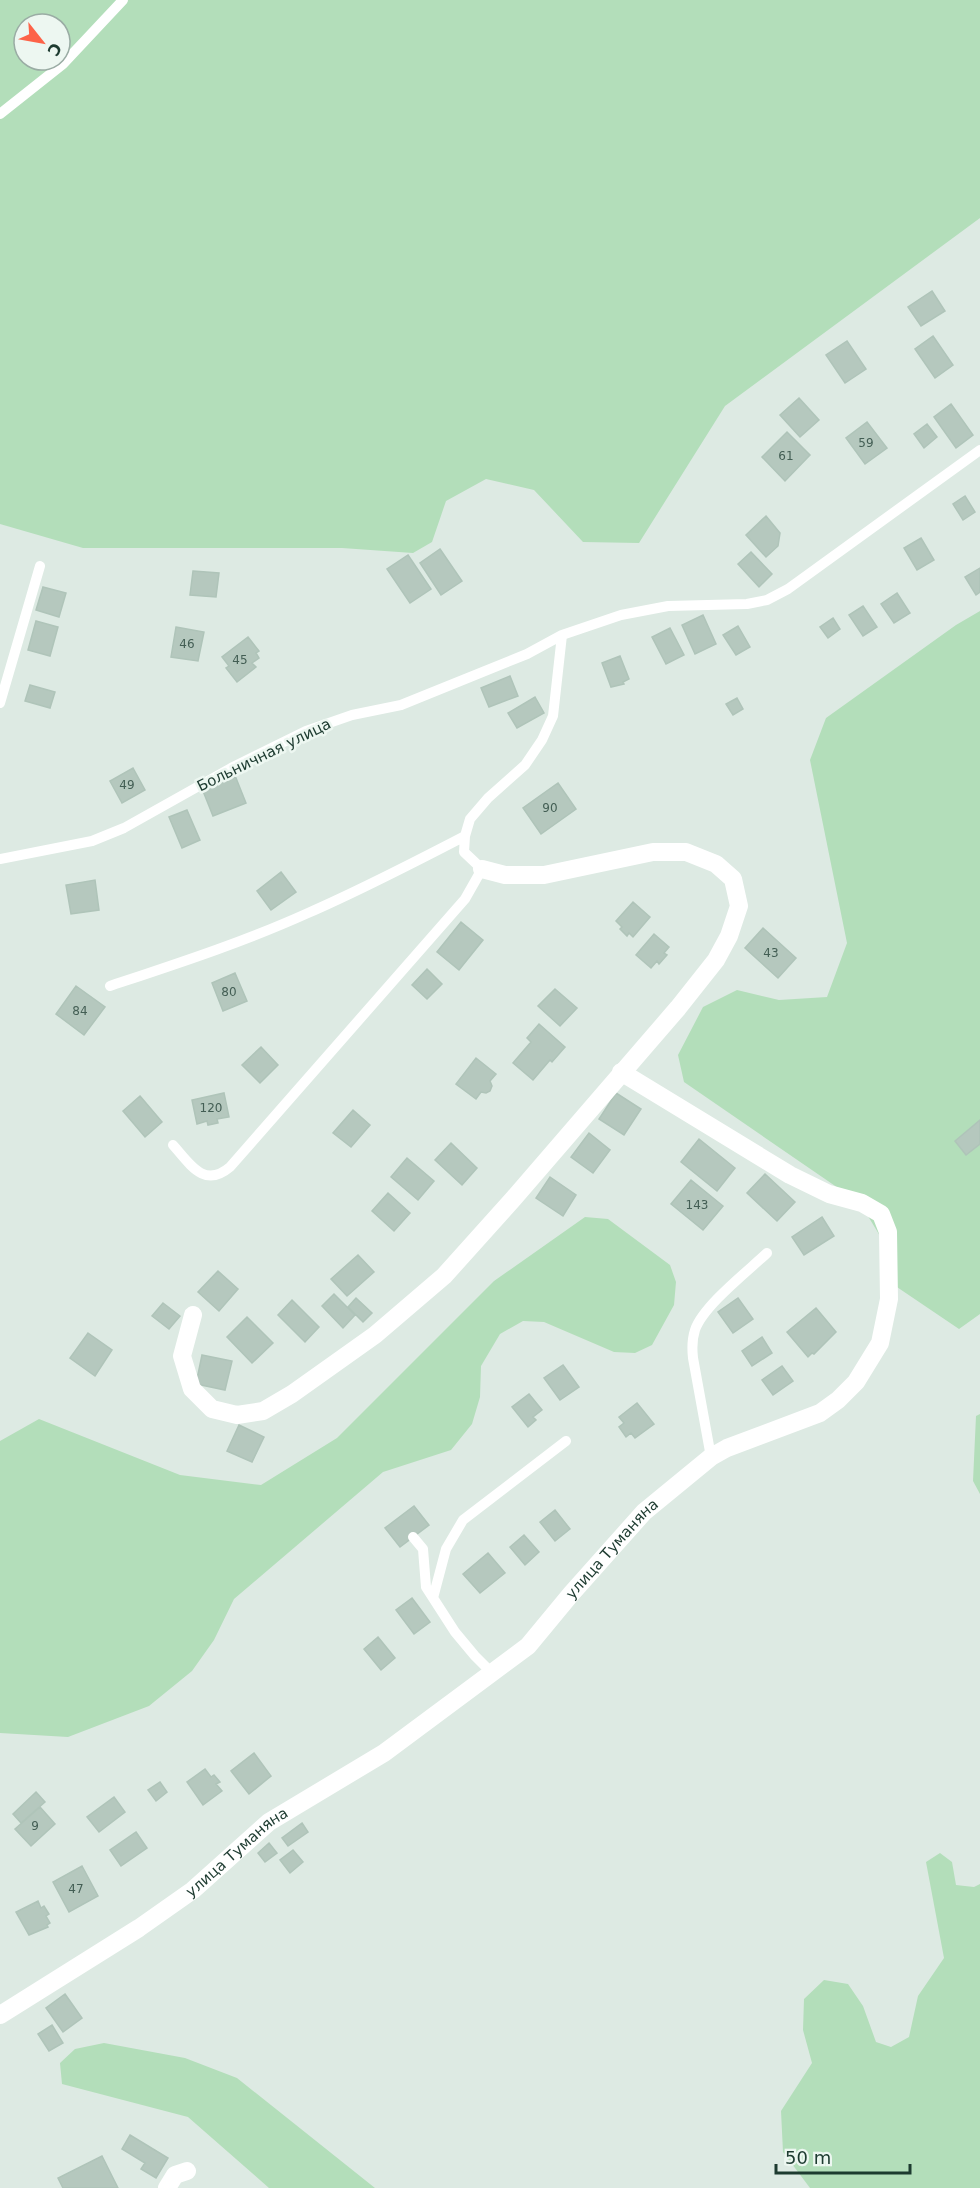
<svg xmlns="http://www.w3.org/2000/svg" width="980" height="2188" font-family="'DejaVu Sans',sans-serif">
  <rect width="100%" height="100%" fill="#ddeae3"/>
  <!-- green -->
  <path fill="#b3deba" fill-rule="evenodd" d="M0 0H980V218L725 406 639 543 583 542 534 490 486 479 446 501 432 542 413 553 342 548H83L0 524ZM24 24H60V60H24Z
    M980 611V1314L959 1329 888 1281V1249L860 1203 684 1082 678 1055 703 1007 737 990 779 1000 827 997 847 943 810 760 826 718 956 625Z
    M585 1217 608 1219 670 1265 676 1282 674 1305 652 1345 635 1353 614 1352 544 1322 523 1321 500 1334 481 1366 480 1397 472 1424 451 1450 383 1472 234 1599 214 1640 192 1671 149 1706 68 1737 0 1733V1441L39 1419 180 1475 261 1485 337 1438 494 1281Z
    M980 1414V1494L973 1481 976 1416Z
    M940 1853 952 1862 956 1885 974 1887 980 1884V2188H810L783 2152 781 2111 812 2063 803 2030 804 1999 824 1980 848 1984 863 2006 876 2042 891 2047 909 2037 918 1996 944 1958 926 1862Z
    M104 2043 185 2058 237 2078 375 2188H269L188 2117 62 2084 60 2063 75 2049Z"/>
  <!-- building -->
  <path fill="#b5c8be" stroke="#afc4b9" stroke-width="1.5" d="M932 291 945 311 921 326 908 307Z
    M933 336 953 365 935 378 915 349Z
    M847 341 866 369 845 383 826 355Z
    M799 398 819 420 800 437 780 415Z
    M951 404 973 435 956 448 934 417Z
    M867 422 887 448 865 464 846 438Z
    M927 424 937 437 924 448 914 434Z
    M787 432 810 455 785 481 762 457Z
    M965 496 975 512 963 520 953 504Z
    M766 516 780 533 778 546 766 557 746 535Z
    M921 538 934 560 917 570 904 548Z
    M440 549 462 581 441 595 420 563Z
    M751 552 772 574 759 587 738 564Z
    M408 555 431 589 410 603 387 569Z
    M980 568V592L976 595 965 577Z
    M193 571 219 573 216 597 190 595Z
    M43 587 66 593 59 617 36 610Z
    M897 593 910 613 894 623 881 604Z
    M863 606 877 627 863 636 849 615Z
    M703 615 716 644 695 654 682 625Z
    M833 618 840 629 828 638 820 627Z
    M36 621 58 627 50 656 28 650Z
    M738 626 750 647 736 655 723 635Z
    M176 627 204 632 198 661 171 657Z
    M670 628 684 655 666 664 652 637Z
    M248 637 259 651 256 653 259 658 252 663 256 667 237 682 226 668 229 666 222 657Z
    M620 656 629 679 623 682 624 684 611 687 602 663Z
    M510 676 518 696 489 707 481 688Z
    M30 685 55 692 50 708 25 701Z
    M535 697 544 713 517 728 508 713Z
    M737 698 743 709 733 715 726 704Z
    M133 768 145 790 122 803 110 781Z
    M234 773 246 803 213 816 201 786Z
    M558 783 576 809 541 834 523 808Z
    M187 810 200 840 182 848 169 817Z
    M281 872 296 892 271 910 257 891Z
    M95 880 99 910 71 914 66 885Z
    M633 902 650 917 633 937 629 933 627 936 620 929 622 927 616 921Z
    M461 922 483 940 459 970 437 952Z
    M763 928 796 958 778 978 745 948Z
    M654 934 669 947 664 953 667 955 659 964 657 961 651 968 636 955Z
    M427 969 442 984 427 999 412 985Z
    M235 973 247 1001 223 1011 212 983Z
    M76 986 105 1007 84 1035 56 1014Z
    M555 989 577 1008 560 1026 538 1006Z
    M539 1024 565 1047 552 1062 550 1060 533 1080 513 1063 531 1042 527 1038Z
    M261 1047 278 1065 260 1083 242 1065Z
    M476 1058 496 1074 490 1081 492 1086 490 1091 486 1093 481 1092 476 1099 456 1084Z
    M224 1093 229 1117 217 1119 218 1123 208 1125 207 1121 197 1124 192 1100Z
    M616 1093 641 1109 624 1135 599 1119Z
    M140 1096 162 1122 145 1137 123 1111Z
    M353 1110 370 1125 351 1147 333 1133Z
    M980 1120V1144L966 1155 955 1141Z
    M589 1133 610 1150 593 1173 571 1157Z
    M699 1139 735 1168 717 1191 681 1162Z
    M451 1143 477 1168 462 1185 435 1160Z
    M407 1158 434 1181 418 1200 391 1177Z
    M765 1174 795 1202 777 1221 747 1193Z
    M550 1177 576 1195 563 1216 536 1198Z
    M691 1180 723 1206 703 1230 671 1204Z
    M388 1193 410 1213 394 1231 372 1211Z
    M822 1217 834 1236 804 1255 792 1237Z
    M358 1255 374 1272 347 1296 331 1279Z
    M218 1271 238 1289 219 1311 198 1292Z
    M334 1294 355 1315 343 1328 322 1306Z
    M356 1298 372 1313 363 1322 348 1307Z
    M738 1298 753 1319 733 1333 718 1312Z
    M292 1300 319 1327 305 1342 278 1315Z
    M163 1303 180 1316 169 1329 152 1316Z
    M816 1308 836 1332 814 1354 812 1353 808 1357 787 1332Z
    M247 1317 273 1343 252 1363 227 1337Z
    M88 1333 112 1350 95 1376 70 1358Z
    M762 1337 772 1353 752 1366 742 1351Z
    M202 1355 232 1361 225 1390 196 1384Z
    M563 1365 579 1387 560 1400 544 1378Z
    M782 1366 793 1381 773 1395 762 1380Z
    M529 1394 542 1410 533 1417 536 1420 528 1427 512 1407Z
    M637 1403 654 1424 635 1438 631 1433 626 1437 619 1427 624 1423 619 1417Z
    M239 1425 264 1437 252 1462 227 1451Z
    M414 1506 429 1525 400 1547 385 1528Z
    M555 1510 570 1529 555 1541 540 1522Z
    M524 1535 539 1552 525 1565 510 1547Z
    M488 1553 505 1573 480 1593 463 1574Z
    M412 1598 430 1622 414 1634 396 1610Z
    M378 1637 395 1658 381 1670 364 1649Z
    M254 1753 271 1776 249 1794 231 1771Z
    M205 1769 211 1777 214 1775 220 1782 216 1784 222 1791 203 1805 187 1782Z
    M160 1782 167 1792 156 1801 148 1790Z
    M36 1792 45 1802 21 1823 13 1814Z
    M114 1797 125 1812 99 1832 87 1817Z
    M40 1807 55 1824 31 1846 15 1829Z
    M302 1823 308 1832 288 1846 282 1838Z
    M136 1832 147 1848 121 1866 110 1850Z
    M269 1843 277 1853 265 1862 258 1853Z
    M293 1850 303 1862 290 1873 280 1860Z
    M82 1866 98 1896 69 1912 53 1882Z
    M38 1901 41 1908 44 1906 49 1914 46 1916 50 1923 47 1925 48 1927 29 1935 16 1912Z
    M65 1994 82 2018 63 2032 46 2008Z
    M52 2025 63 2043 49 2051 38 2034Z
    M130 2135 168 2158 156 2178 141 2169 145 2163 122 2149Z
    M102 2156 118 2188H63L58 2178Z"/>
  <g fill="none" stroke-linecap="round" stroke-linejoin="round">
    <!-- lane -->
    <path stroke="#fff" stroke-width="10" d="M0 114 63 64 123 0
      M0 703 40 566
      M0 859 92 841 124 828 231 768 306 731 352 715 401 705 527 654 562 635
      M110 986C176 964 244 942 308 913 361 890 413 863 465 836
      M173 1145C190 1164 204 1189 230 1167L465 899 482 869 464 852 465 836 470 819 488 798 525 765 542 740 553 716 562 635 621 615 668 606 747 604 767 600 788 589 980 450
      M711 1457 693 1358C692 1349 692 1339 695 1330 703 1306 748 1271 767 1253
      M413 1537 423 1549 426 1587 455 1632 475 1656 492 1673
      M433 1598 446 1549 463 1520 566 1441"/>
    <!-- street -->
    <g stroke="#fff" stroke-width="18">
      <path d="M193 1315 182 1356 192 1389 212 1409 237 1415 263 1411 292 1394 375 1335 444 1276 514 1198 678 1008 716 960 729 936 739 906 733 879 716 864 686 852H653L544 875H505L482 869"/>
      <path id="s1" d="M0 2015 139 1928 193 1890 269 1822 384 1753 528 1646 571 1594 644 1512 711 1457 727 1448 820 1413 838 1400 856 1382 880 1343 889 1299 888 1232 881 1214 862 1203 829 1194 790 1175 621 1072"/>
      <path d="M167 2188 175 2175 187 2171"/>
    </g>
  </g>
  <g text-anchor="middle" stroke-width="5" stroke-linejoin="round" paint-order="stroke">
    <!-- number labels -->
    <g font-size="12" fill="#435e54">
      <text x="866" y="447">59</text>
      <text x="786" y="460">61</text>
      <text x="187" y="648">46</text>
      <text x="240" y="664">45</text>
      <text x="127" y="789">49</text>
      <text x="550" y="812">90</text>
      <text x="771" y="957">43</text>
      <text x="229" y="996">80</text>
      <text x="80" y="1015">84</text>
      <text x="211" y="1112">120</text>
      <text x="697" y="1209">143</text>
      <text x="35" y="1830">9</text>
      <text x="76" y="1893">47</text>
    </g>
    <!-- street labels -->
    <g font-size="15" fill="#1d3b30" stroke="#edf7f1">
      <text transform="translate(264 755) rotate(-26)" y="5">Больничная улица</text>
      <text dy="5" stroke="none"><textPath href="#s1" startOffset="774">улица Туманяна</textPath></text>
      <text dy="5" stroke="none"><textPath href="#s1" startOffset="288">улица Туманяна</textPath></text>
    </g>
  </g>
  <!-- north arrow -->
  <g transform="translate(42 42) rotate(121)"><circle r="28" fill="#edf7f1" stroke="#9aaca4" stroke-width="1.5"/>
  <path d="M0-4.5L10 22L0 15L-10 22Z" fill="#fd6348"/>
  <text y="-9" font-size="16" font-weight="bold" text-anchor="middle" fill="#1d3b30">С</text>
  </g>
  <!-- scale -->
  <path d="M776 2164v9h134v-9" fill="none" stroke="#1d3b30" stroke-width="3"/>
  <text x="785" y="2164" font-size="18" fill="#1d3b30" stroke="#edf7f1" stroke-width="4.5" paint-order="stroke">50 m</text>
</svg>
